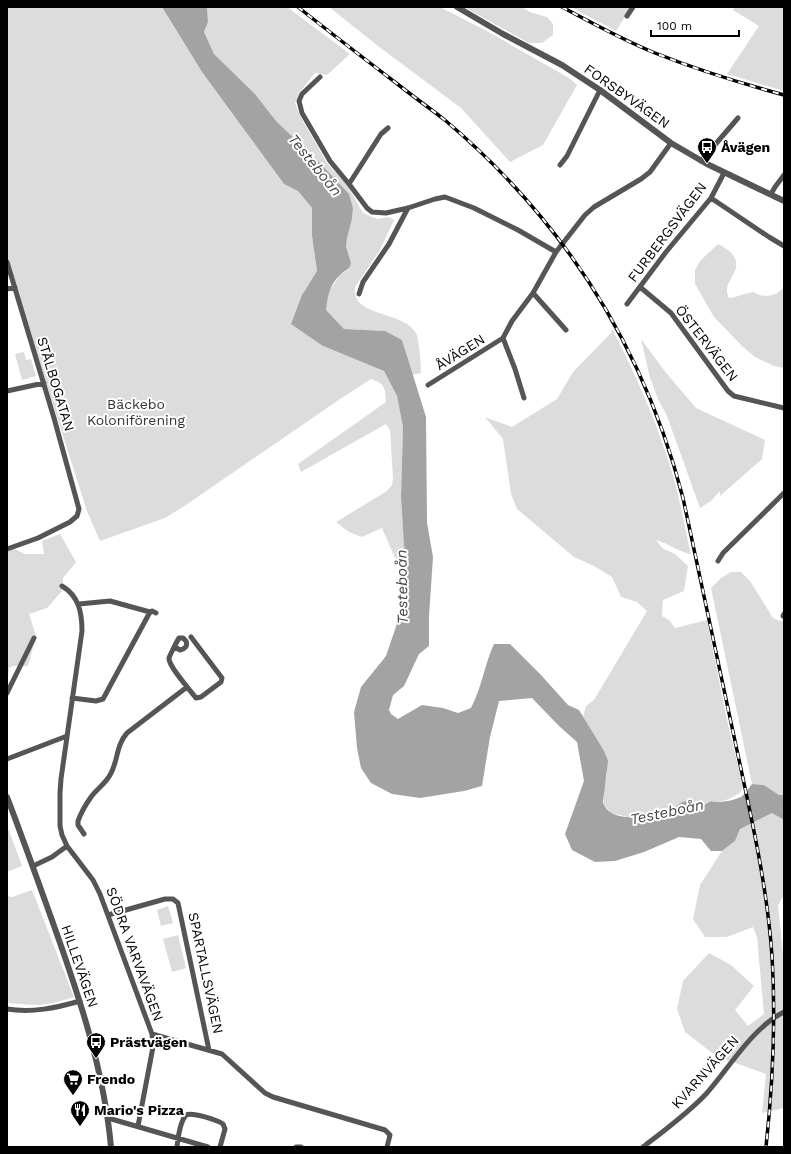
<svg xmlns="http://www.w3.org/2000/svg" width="791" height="1154" font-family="'Work Sans',sans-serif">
  <rect width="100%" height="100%" fill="#fff"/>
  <!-- green -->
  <path fill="#dcdcdc" d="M7 7H162L202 72 284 184 298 191 312 208V236L317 271 302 295 323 346 384 371 397 396 403 427 401 496 404 546 408 558 405 581 382 528 362 537 349 532 336 522 387 491 392 485 393 479 390 430 386 424 301 472 298 464 386 402C385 387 385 384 371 379L340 399 183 507 165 518 100 541 87 511 7 260Z
    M205 7H287L350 54 327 75 315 73 299 93 295 103 300 116 327 163 347 185 363 213 377 219 389 217 394 220 380 250 355 287C351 318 403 310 416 333 419 338 421 366 421 373L412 375 402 340 385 331 344 329 325 310 329 291 341 274 348 270 351 263 346 246 347 238 352 219 353 208 349 194 319 162 276 121 255 94 214 54 204 32 208 22 207 9Z
    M329 7H440L485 30 569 78 577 85 543 145 510 162 461 108 378 46Z
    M464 7H522L530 12 547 17 553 24V35L542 43H529Z
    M571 7H631L616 31Z
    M735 7H784V91L727 74 759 26 733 10Z
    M718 244C724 247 729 250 733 255 745 273 720 280 729 298 738 297 745 293 754 292 763 299 777 296 784 287V368L774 366 755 357 743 347 714 317 695 284V270L701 260Z
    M612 329C637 377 659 427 674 479 681 504 685 529 691 554 679 552 668 543 656 540L662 548 675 554 688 566 684 591 663 600 662 616 669 620 675 628 707 620 727 720 743 787 740 793C732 797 721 805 711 801L704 805 695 801 678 804 665 814 632 818 611 813 604 805V786L607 775 591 731 583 716 586 706 594 700 647 611 637 602 621 597 612 577 594 566 574 557 517 509 511 494 503 439 485 417 512 427 557 399 573 372 611 333Z
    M641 339 667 374 696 408 765 440 762 459 720 496V491L711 501 700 508 667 416 658 399 650 378Z
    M24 352 26 360 31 359 36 376 22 380 15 354Z
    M60 534 76 562 63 578 62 591 47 608 29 614 36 636 28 666H14L9 668 7 685V545L25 554H44L42 541Z
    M731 572H741L750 581 773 618 780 621H784V795H779L764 785 752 784 711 588 721 578Z
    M772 813 784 820V895L778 905 784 963V1108L762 1113 766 1074 716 1056 685 1032 677 1009 683 981 709 953 731 965 754 986 735 1010 748 1026 764 1014 757 937 753 927 727 937H705L693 919 700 885 722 851 735 841 740 829Z
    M7 825 22 866 7 872Z
    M32 890 74 997C47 1006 37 1006 9 1003L7 999V896L12 897Z
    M168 906 173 923 161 926 157 910Z
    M178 935 186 968 172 972 163 939Z"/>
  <!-- water -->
  <path fill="#a3a3a3" d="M162 7H205L207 8 208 22 204 32 214 54 255 94 276 121 319 162 349 194 353 208 352 219 347 238 346 246 351 263C350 270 345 270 340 275 329 286 328 295 326 310L344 329 385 331 402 340 426 417 427 523 433 557 429 616V646L419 654 404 686 393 695 389 710 391 714 398 719 422 705 443 708 458 713 471 708C482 687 484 666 494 644H510L541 675 568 705 579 710 604 751 608 761 603 802C608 820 634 818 649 816 654 816 660 817 665 814 673 811 676 803 686 801 693 800 697 803 704 805L711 801C718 804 735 800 741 797 745 794 749 788 752 784L764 785 779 795H784V820L772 813 740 829 735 841 722 851H711L701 839 679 837 644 852 615 861 595 862 572 850 565 834 584 781 577 742 559 726 532 698 499 701 490 737 482 786 464 791 420 798 392 794 371 783 361 768 357 748 354 712 361 687 386 656 403 606 408 558 404 546 401 496 403 427 397 396 384 371 323 346 291 324 302 295 317 271 312 236V208L298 191 284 184 202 72Z"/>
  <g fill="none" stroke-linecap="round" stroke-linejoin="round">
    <!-- minor -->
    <path stroke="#555" stroke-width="5" d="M627 16 633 7
      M320 77 302 94 299 101 302 113 330 161 349 184
      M388 128 381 134 349 184 367 208 372 212 386 213 408 208 435 199 445 197 474 208 518 230 556 252
      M701 161 738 118
      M560 165 567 156 600 90
      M771 194 775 187 784 175
      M711 198 769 237 784 246
      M7 262 54 418 79 509 77 516 70 522 38 538 7 549
      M640 287 671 313 728 391 734 396 784 408
      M7 289 15 287
      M533 293 566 330
      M359 294 363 282 389 244 408 208
      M627 304 666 252 711 198 724 173
      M503 338 515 369 524 398
      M428 385 503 338 512 321 533 293 556 252 585 215 594 207 641 179 650 172 671 143
      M7 391 44 383
      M718 561 723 553 784 493
      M62 586C79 596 82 613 82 631L61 779 60 793V826L62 835 67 846 93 880 100 894 152 1034 153 1047 138 1126
      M150 612 152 611 156 613
      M783 616 784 614
      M175 647 180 650C185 649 188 646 186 641L183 638H179C177 641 170 655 169 658 168 666 191 691 196 698L201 697 221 682 222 678 191 637
      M7 693 34 638
      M72 698 96 701 103 699 150 612 110 601 79 604
      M7 759 67 736
      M84 834 78 825V821C81 813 86 804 91 797 97 789 105 784 110 775 118 762 116 745 127 733L187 687
      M33 866 52 857 67 846
      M108 915 165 899H173L178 903 209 1050
      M7 1009C32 1013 56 1008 80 1001
      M152 1034 222 1054 265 1093 273 1097 385 1130 390 1135 387 1147
      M108 1118 208 1147
      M177 1147C178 1137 180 1122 186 1115 193 1112 217 1120 223 1124L225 1129 220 1147
      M296 1147H301
      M643 1147C665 1130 687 1114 706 1094 729 1068 753 1027 784 1012"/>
    <!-- tertiary -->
    <path stroke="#555" stroke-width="6" d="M457 7 503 34 562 65 600 90 671 143 707 164 784 201
      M7 797C23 839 38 881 53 923 79 996 104 1070 111 1147"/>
    <!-- rail casing -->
    <g stroke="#000" stroke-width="3.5">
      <path id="rail" d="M298 7C332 34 366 60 400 86 415 98 431 109 446 121 565 222 644 347 683 498 701 579 717 660 735 741 750 812 767 883 772 956 776 1021 773 1082 766 1147
        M562 7C592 23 623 40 655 53 698 70 740 83 784 95"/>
    </g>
    <!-- rail -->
    <use href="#rail" stroke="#fff" stroke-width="2" stroke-dasharray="6" stroke-linecap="butt"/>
  </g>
  <!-- icons -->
  <defs>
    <g id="bus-pin" transform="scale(1)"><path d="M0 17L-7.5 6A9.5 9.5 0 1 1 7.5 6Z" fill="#000" stroke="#fff"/><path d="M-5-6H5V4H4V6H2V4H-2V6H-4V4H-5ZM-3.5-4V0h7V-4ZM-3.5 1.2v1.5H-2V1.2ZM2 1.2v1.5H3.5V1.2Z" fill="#fff"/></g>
    <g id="supermarket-pin" transform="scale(1)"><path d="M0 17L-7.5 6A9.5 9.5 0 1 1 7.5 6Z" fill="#000" stroke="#fff"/><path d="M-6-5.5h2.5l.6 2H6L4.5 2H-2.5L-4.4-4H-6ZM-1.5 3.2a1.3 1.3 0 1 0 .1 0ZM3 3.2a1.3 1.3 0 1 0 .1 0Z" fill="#fff"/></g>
    <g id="restaurant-pin" transform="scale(1)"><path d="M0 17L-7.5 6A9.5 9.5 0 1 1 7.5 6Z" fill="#000" stroke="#fff"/><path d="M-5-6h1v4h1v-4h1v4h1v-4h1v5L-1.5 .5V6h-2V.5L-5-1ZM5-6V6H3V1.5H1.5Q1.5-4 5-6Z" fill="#fff"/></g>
  </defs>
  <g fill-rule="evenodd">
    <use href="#bus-pin" x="707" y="147"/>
    <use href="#bus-pin" x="96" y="1042"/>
    <use href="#supermarket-pin" x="73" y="1079"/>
    <use href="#restaurant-pin" x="80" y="1110"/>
  </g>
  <g text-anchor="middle" stroke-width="4" stroke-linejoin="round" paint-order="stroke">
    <!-- street labels -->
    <g font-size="14" fill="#000" stroke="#fff">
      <text transform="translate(627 96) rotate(35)" y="5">FORSBYVÄGEN</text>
      <text transform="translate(667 232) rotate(-53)" y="5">FURBERGSVÄGEN</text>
      <text transform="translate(707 343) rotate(52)" y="5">ÖSTERVÄGEN</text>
      <text transform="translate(460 352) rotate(-32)" y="5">ÅVÄGEN</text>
      <text transform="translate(56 384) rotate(73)" y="5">STÅLBOGATAN</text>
      <text transform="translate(135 954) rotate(70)" y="5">SÖDRA VARVAVÄGEN</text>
      <text transform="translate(80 966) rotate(71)" y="5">HILLEVÄGEN</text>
      <text transform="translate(206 973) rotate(78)" y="5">SPARTALLSVÄGEN</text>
      <text transform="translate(705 1072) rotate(-48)" y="5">KVARNVÄGEN</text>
    </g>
    <!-- poi labels -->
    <g font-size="14" font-weight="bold" fill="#000" stroke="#fff" text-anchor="start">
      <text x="721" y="152">Åvägen</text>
      <text x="110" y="1047">Prästvägen</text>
      <text x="87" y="1084">Frendo</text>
      <text x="94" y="1115">Mario's Pizza</text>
    </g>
    <!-- park labels -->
    <g font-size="14" fill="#333" stroke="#fff">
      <text x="136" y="409">Bäckebo<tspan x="136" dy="16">Koloniförening</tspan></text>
    </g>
    <!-- water labels -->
    <g font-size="15" font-style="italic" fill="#444" stroke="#fff">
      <text transform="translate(315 165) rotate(51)" y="5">Testeboån</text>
      <text transform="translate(402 587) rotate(-91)" y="5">Testeboån</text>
      <text transform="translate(667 812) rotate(-12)" y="5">Testeboån</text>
    </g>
  </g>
  <!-- border -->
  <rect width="791" height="1154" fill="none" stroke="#000000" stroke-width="16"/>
  <!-- scale -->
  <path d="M651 30v6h88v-6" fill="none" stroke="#000000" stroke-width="2"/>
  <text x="657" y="30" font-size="12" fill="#000000" stroke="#ffffff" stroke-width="3" paint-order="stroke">100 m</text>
</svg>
